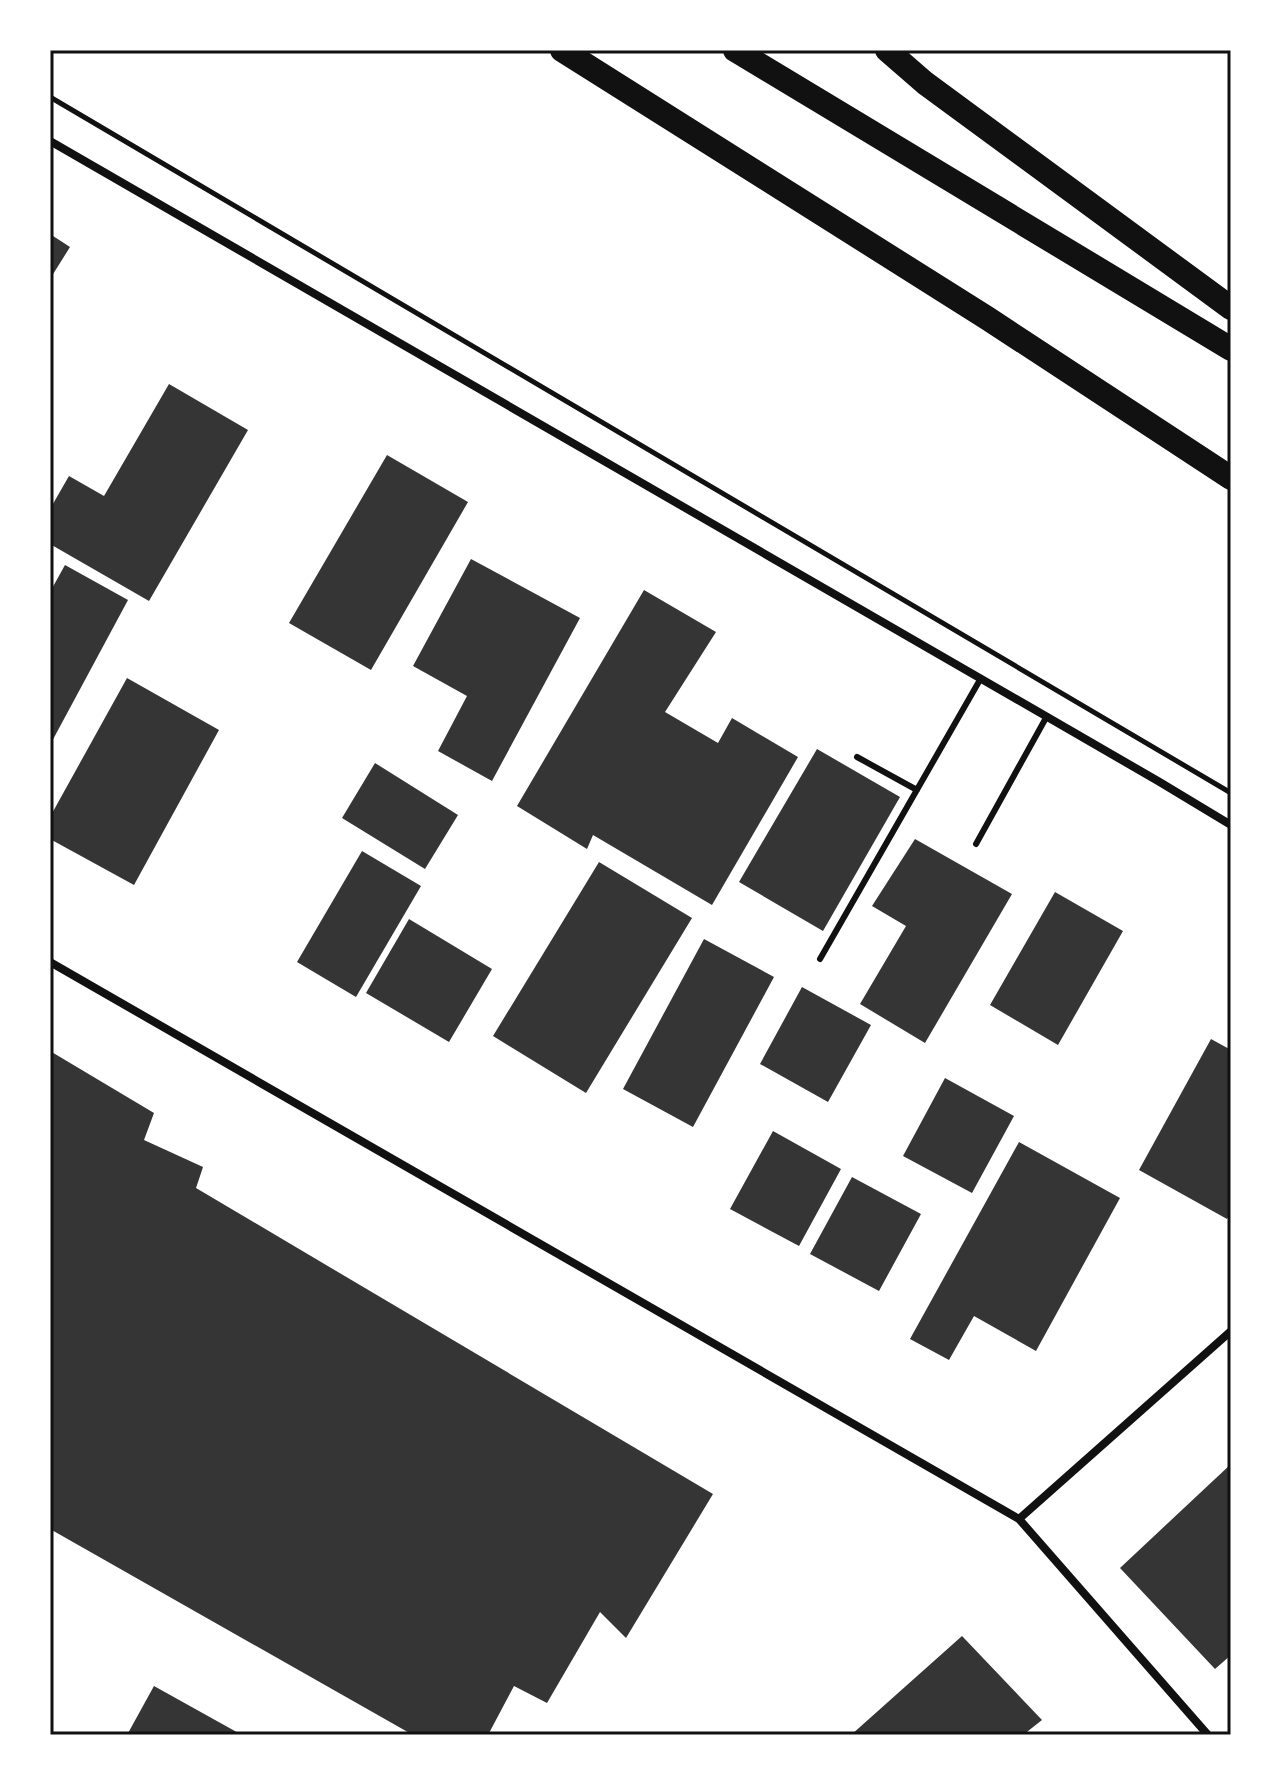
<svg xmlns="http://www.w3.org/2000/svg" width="1281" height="1785" font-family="'PT Serif',serif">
  <rect width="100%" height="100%" fill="#fff"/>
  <!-- building -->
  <path fill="#353535" d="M50 234 70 247 50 279Z
    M169 384 248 430 149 601 50 544V509L69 476 104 496Z
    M387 455 468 502 371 670 289 623Z
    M471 559 580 618 492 781 438 751 467 696 413 666Z
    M65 565 128 600 50 745V592Z
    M644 590 716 632 665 712 718 743 732 718 798 757 712 905 593 835 587 849 517 806Z
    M127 678 219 730 134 885 50 839V817Z
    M817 749 900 797 823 931 739 882Z
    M375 763 458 815 425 869 342 818Z
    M915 839 1012 894 925 1043 860 1004 906 926 872 906Z
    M362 851 421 886 356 997 297 962Z
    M599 862 692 918 586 1093 493 1036Z
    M1055 892 1123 931 1058 1045 990 1005Z
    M409 919 492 969 449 1042 366 993Z
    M704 939 774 977 693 1127 623 1089Z
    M802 987 871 1025 828 1102 760 1064Z
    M1211 1039 1231 1050V1212L1227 1219 1139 1170Z
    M50 1051 154 1113 144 1140 203 1167 196 1188 713 1494 626 1638 600 1612 547 1703 514 1686 488 1735H413L50 1529Z
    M945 1078 1014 1116 972 1193 903 1156Z
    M773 1131 841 1169 799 1246 730 1209Z
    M1019 1142 1120 1198 1036 1351 974 1316 949 1360 910 1339Z
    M852 1177 921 1214 879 1291 810 1254Z
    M1231 1464V1655L1215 1669 1120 1568Z
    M962 1636 1042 1720 1023 1735H851Z
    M154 1686 242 1735H127Z"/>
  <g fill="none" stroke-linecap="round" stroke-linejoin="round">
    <!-- path -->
    <path stroke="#111" stroke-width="5" d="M50 97 1231 793"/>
    <!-- service -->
    <path stroke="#111" stroke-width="6" d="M857 757 917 790
      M976 844 1047 716
      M820 959 981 678"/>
    <!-- minor -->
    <path stroke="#111" stroke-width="8" d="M50 141 1158 781 1231 825
      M50 962 1019 1519 1231 1331
      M1019 1519 1208 1735"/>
    <!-- motorway -->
    <path stroke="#111" stroke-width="24" d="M562 50 987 318 1231 478
      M735 50 1231 349
      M887 50 925 83 1231 308"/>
  </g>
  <!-- border -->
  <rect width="1281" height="1785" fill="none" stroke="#ffffff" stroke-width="104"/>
  <rect x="52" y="52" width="1177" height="1681" fill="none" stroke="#111" stroke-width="3"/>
</svg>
